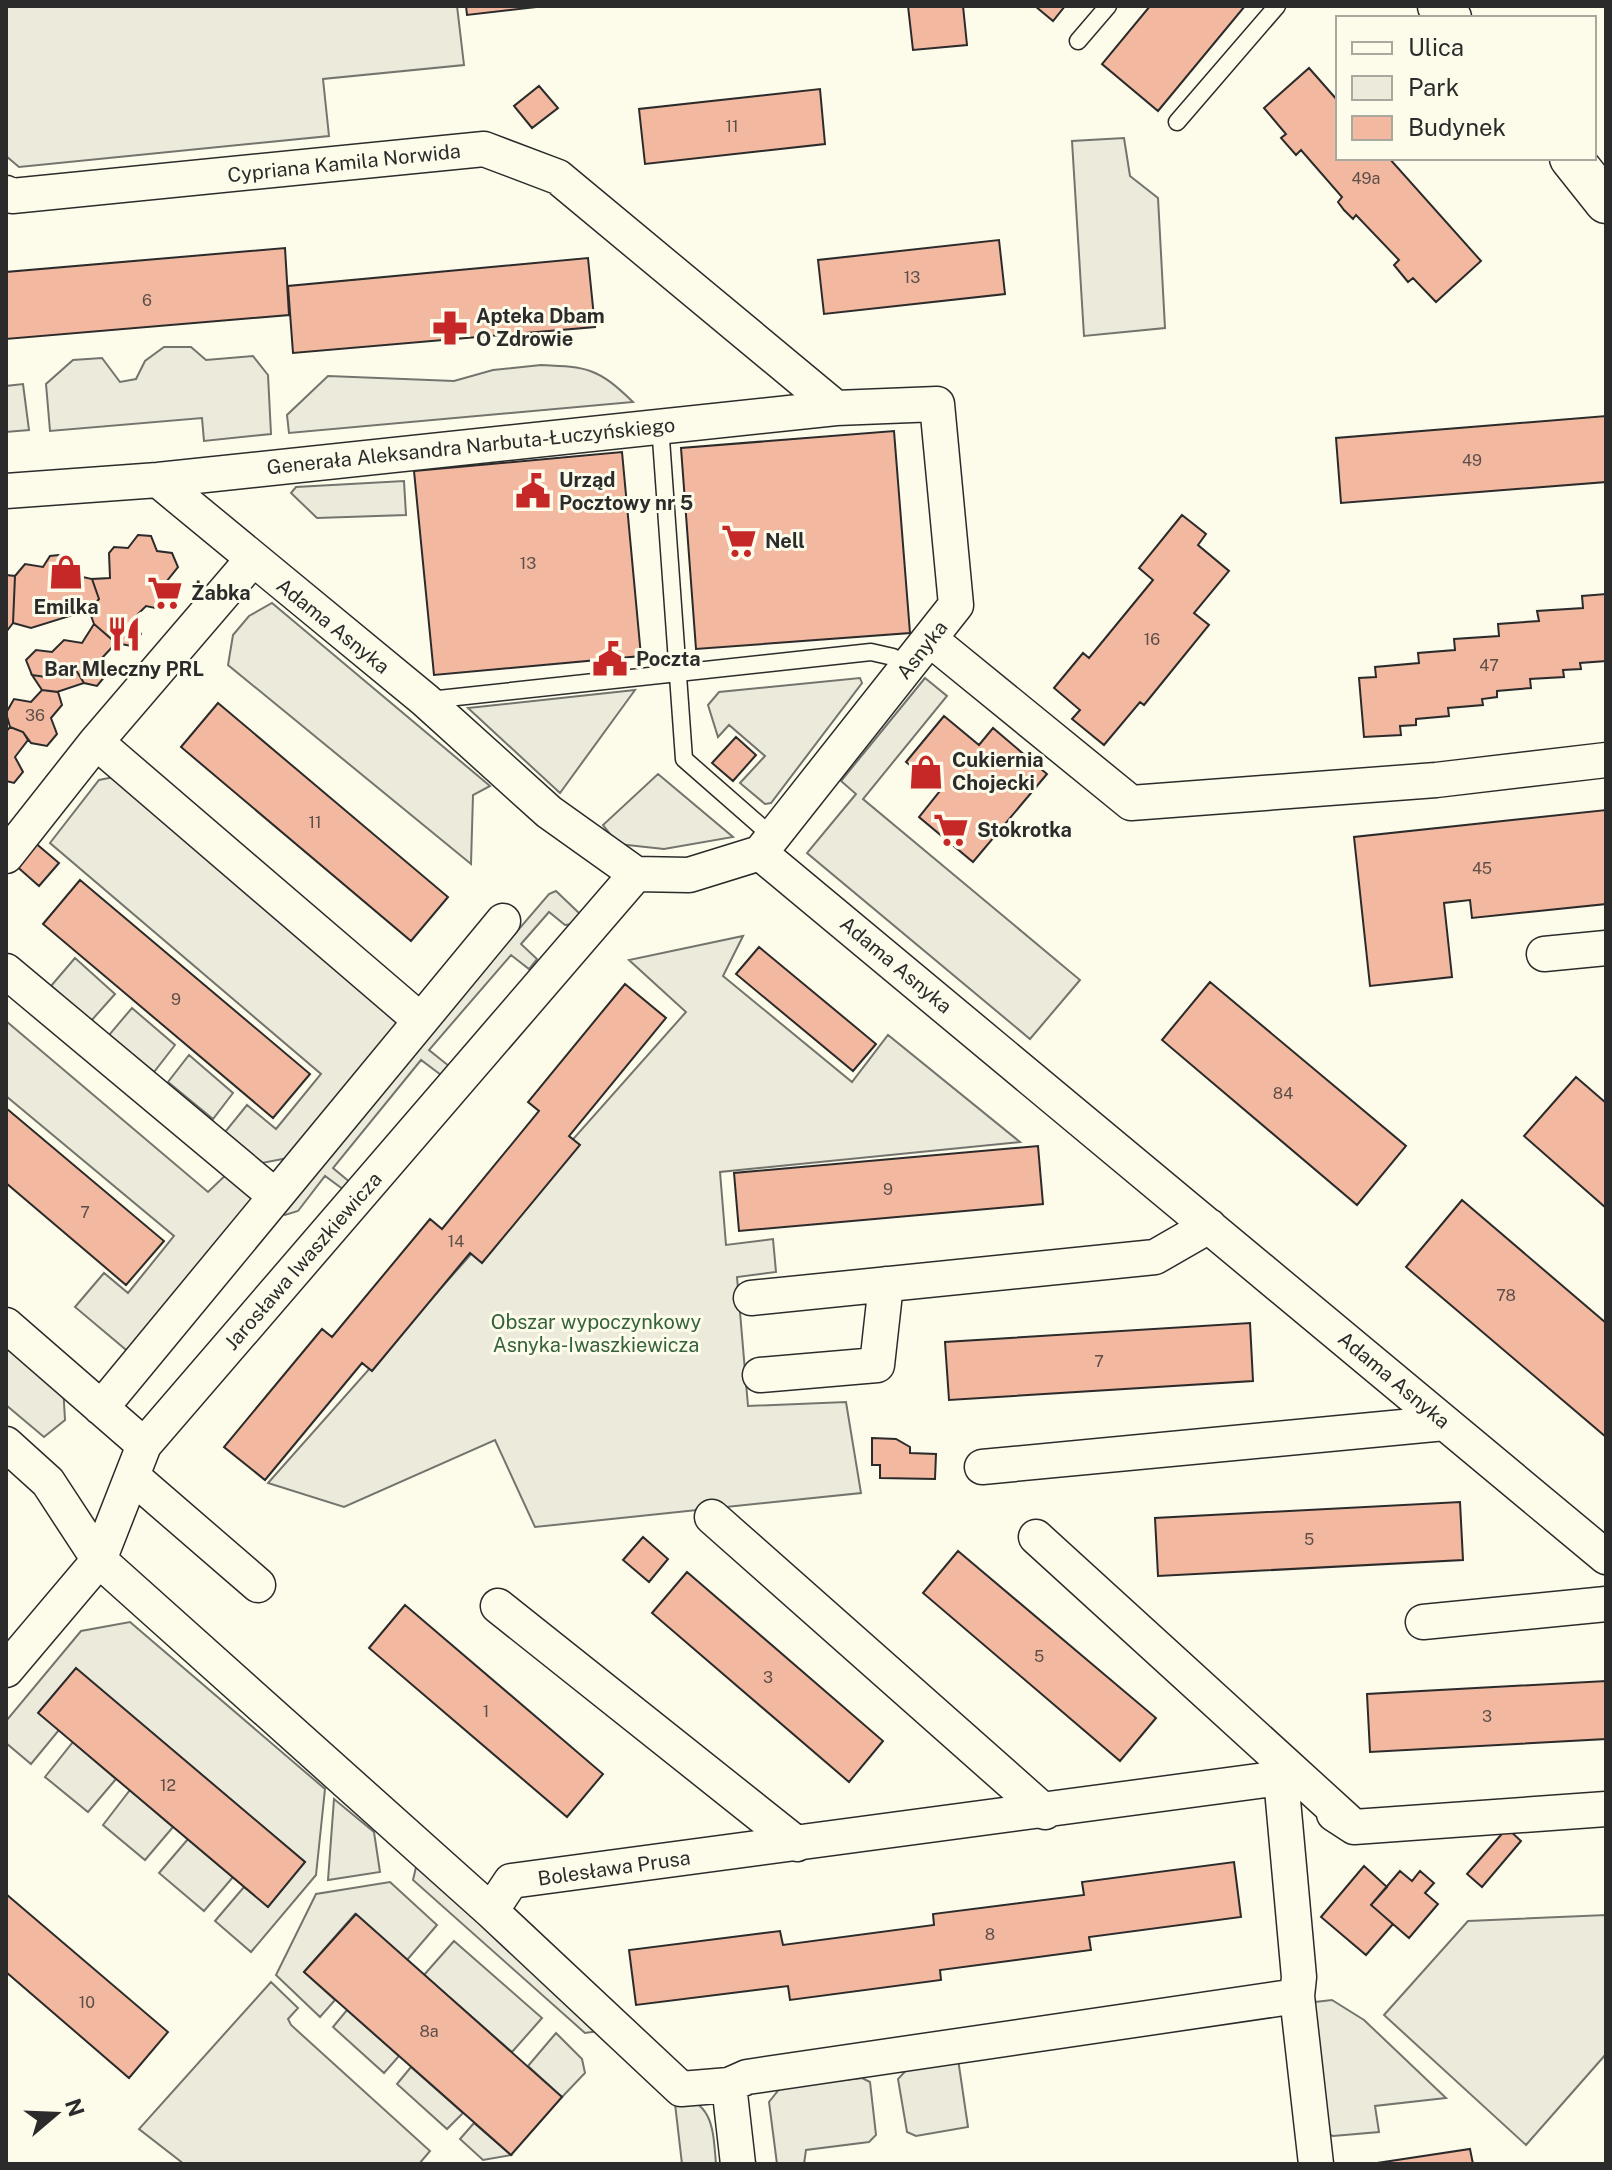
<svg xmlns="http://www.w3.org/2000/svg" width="1612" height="2170" font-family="'Public Sans',sans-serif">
  <rect width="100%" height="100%" fill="#fdfbea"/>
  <!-- green -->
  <path fill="#ecebdb" stroke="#74746e" stroke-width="2" d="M6 6H457L464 65 323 79 329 136 19 167 6 156Z
    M164 347H191L206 360 253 356 268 375 271 434 204 441 202 418 50 431 46 384 73 360 102 358 120 382 136 379 145 361Z
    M541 365C588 367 598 368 633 402L289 433 287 415 328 376 454 381 493 370Z
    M23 384 29 430 6 432V386Z
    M404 481 406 515 317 518 291 493 296 487Z
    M860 678 862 683 771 803 765 804 740 783 765 756 729 725 718 737 708 705 719 692Z
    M635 690 560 793 468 708Z
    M658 774 733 837 664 849 618 844 603 825Z
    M119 776 397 1012 401 1029 298 1156 262 1163 225 1132 247 1105 276 1129 321 1074 50 843 99 780Z
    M556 891 580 914 573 924 565 925 549 912 521 944 537 959 529 969 511 955 429 1050 449 1066 441 1075 421 1060 333 1168 351 1183 344 1190 325 1176 298 1211 285 1215 278 1210 549 894Z
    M743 936 723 976 852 1082 888 1035 1020 1142 720 1172 726 1245 773 1239 776 1272 737 1277 748 1406 846 1402 861 1493 535 1527 495 1440 344 1507 268 1483 686 1012 629 960Z
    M75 958 115 994 91 1021 51 986Z
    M132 1008 175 1045 154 1072 109 1035Z
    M6 1021 208 1192 231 1170 245 1185 252 1201 131 1354 75 1307 104 1273 128 1293 174 1236 6 1096Z
    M189 1055 233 1093 213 1119 168 1082Z
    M6 1335 63 1385 65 1420 44 1437 6 1405Z
    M130 1622 325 1789 316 1875 251 1952 215 1921 244 1887 268 1906 305 1862 76 1669 59 1730 31 1764 6 1743V1721L81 1631Z
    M73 1742 116 1779 88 1812 45 1777Z
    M130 1790 173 1827 145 1860 103 1825Z
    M334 1799 374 1832 380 1872 328 1880Z
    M188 1839 233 1877 204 1911 159 1873Z
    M417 1863 599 2031 585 2033 413 1880Z
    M390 1882 437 1925 407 1960 355 1914 304 1972 335 2000 320 2017 276 1975 316 1894Z
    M1606 1915V2054L1526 2145 1384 2015 1468 1921Z
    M454 1941 542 2018 512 2052 424 1975Z
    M271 1982 298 2008 288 2019 291 2025 430 2151 419 2164H184L139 2129Z
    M1332 2000 1364 2020 1446 2098 1375 2106 1379 2132 1333 2136 1325 2133 1307 2014 1315 2002Z
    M347 2010 399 2056 384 2073 333 2027Z
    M556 2033 582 2059 585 2073 562 2097 528 2066Z
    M958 2059 968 2127 916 2136 907 2132 898 2079 911 2065Z
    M411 2067 463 2113 447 2129 397 2084Z
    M862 2078 870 2082 876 2135 869 2142 806 2150 804 2164H777L769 2102 781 2087Z
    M674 2095C714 2101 713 2130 716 2164H682Z
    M474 2123 511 2155 483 2160 460 2139Z"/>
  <!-- parking -->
  <path fill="#eceadb" stroke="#74746e" stroke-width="2" d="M1124 138 1130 176 1158 198 1165 328 1084 336 1072 141Z
    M272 603 490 786 473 795 471 864 228 665 233 635 249 616Z
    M925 678 947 696 863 799 1080 980 1030 1039 807 853 856 794 841 781Z"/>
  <!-- building -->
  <path fill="#f2b8a0" stroke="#2b2b2b" stroke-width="2" d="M466 6H545L467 15Z
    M908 6H963L967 45 913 50Z
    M1035 6H1065L1053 21Z
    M1150 6H1245L1158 111 1102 64Z
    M1309 68 1338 101V158H1389L1481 261 1436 302 1413 278 1408 282 1394 265 1399 260 1356 215 1353 219 1344 210 1338 202 1342 197 1301 150 1296 155 1281 138 1286 134 1264 108Z
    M539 86 558 108 532 128 514 106Z
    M820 89 825 144 645 164 639 109Z
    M999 240 1005 294 824 314 818 260Z
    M285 248 289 315 6 339V272Z
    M588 258 595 327 293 353 288 286Z
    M1606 416V482L1341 503 1336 438Z
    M894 431 910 633 696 649 681 448Z
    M622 452 641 656 434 675 414 471Z
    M1182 515 1206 534 1198 545 1229 571 1194 613 1209 625 1144 705 1140 702 1104 745 1072 719 1080 710 1054 688 1083 653 1089 658 1153 580 1139 568Z
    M138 535 151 536 157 551 172 553 178 567 167 581 172 595 160 609 146 606 134 618 141 634 131 646 116 643 94 624 89 610 99 599 92 579 110 578 109 553 114 547 128 548Z
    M59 555 71 559 78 576 92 579 99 599 89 610 31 628 13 623 15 576 25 564 43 567 50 556Z
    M6 575 15 576 13 623 6 632Z
    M1606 594V661L1580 663 1581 669 1563 670 1564 677 1530 679 1531 688 1497 691V697L1482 699 1483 705 1448 708 1449 716 1416 719V725L1400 726 1401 735 1364 737 1359 678 1376 677 1375 667 1419 663 1418 653 1455 650 1454 639 1499 636 1498 624 1539 621 1537 611 1583 608 1582 596Z
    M94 624 116 643 101 659 106 675 97 686 84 683 76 670 57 664 46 677 32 675 26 660 36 650 52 652 64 640 82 643Z
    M57 664 76 670 84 683 57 692 42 690 32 675 46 677Z
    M42 690 58 692 62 705 51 718 57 734 47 746 31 743 23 732 10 727 6 713 14 699 31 702Z
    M218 703 448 897 411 941 181 747Z
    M944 716 979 745 993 728 1047 774 973 862 919 817 940 791 906 762Z
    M10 727 23 732 28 740 15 757 23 772 14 783 6 781V732Z
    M736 737 756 755 733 781 712 763Z
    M1606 810V904L1472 918 1470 900 1444 903 1452 977 1370 986 1354 837Z
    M33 841 59 863 39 886 14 864Z
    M80 880 310 1074 273 1118 43 924Z
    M759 947 876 1044 853 1071 736 974Z
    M1210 982 1406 1146 1357 1205 1162 1040Z
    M625 984 666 1018 569 1136 580 1145 482 1263 470 1253 372 1371 362 1363 265 1480 224 1447 322 1329 332 1337 430 1219 442 1229 539 1111 528 1102Z
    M1576 1077 1606 1103V1208L1524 1136Z
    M6 1108 164 1241 126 1285 6 1183Z
    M1038 1146 1043 1204 739 1231 734 1173Z
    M1462 1200 1606 1323V1437L1406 1267Z
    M1250 1323 1253 1381 949 1400 945 1342Z
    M872 1438 896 1439 910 1447V1453L936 1454 935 1479 880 1478V1465H872Z
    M1460 1502 1463 1560 1158 1576 1155 1518Z
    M643 1537 668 1559 649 1582 623 1560Z
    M958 1551 1156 1718 1120 1761 923 1593Z
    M687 1572 883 1741 849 1782 652 1613Z
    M405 1605 603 1774 567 1817 369 1648Z
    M76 1668 305 1862 268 1907 38 1713Z
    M1606 1681V1739L1370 1752 1367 1694Z
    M1507 1828 1521 1841 1482 1887 1467 1874Z
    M1234 1862 1241 1917 1089 1937 1091 1950 940 1970 941 1980 790 2000 788 1986 636 2005 629 1950 780 1931 783 1945 934 1925 933 1914 1084 1895 1082 1882Z
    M1364 1866 1387 1887 1371 1905 1393 1924 1366 1955 1321 1917Z
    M1400 1871 1412 1881 1420 1871 1434 1883 1425 1893 1438 1904 1409 1938 1371 1905Z
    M6 1894 168 2032 129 2078 6 1972Z
    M356 1914 562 2097 511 2155 304 1972Z
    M1470 2149 1473 2164 1377 2163Z"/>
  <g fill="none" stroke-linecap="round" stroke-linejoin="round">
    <!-- service casing -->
    <g stroke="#2b2b2b" stroke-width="19">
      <path id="service" d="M1078 41 1108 6
        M1177 122 1277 6
        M660 425 684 759 773 837
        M429 700 871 652 893 657 907 669"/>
    </g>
    <!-- minor casing -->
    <g stroke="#2b2b2b" stroke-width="37">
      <path id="minor" d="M6 193 12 196 484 149 558 177 836 408
        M158 480 425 700 549 812 636 874 689 875 760 853 1606 1557
        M6 491 158 480 836 408 937 404 956 605 760 853
        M931 640 1131 803 1436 780 1606 760
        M96 742 420 1020
        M6 856 96 742 252 560
        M1544 954 1606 948
        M6 971 274 1195
        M751 1298 1155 1257 1209 1226
        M6 1325 144 1445
        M760 1375 877 1365 886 1284
        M101 1408 503 921
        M6 1444 48 1482 99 1560 491 1911 681 2089 729 2085 738 2164
        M982 1467 1445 1423
        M132 1476 258 1585
        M712 1517 1045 1812
        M1036 1537 1354 1827
        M498 1606 797 1844
        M1423 1622 1606 1604
        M6 1670 99 1560 144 1445 636 874
        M1334 1814 1354 1827 1606 1809
        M491 1911 511 1881 1281 1778
        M1297 1996 1316 2164
        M729 2085 747 2077 1297 1996 1299 1977 1281 1778"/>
    </g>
    <!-- tertiary casing -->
    <g stroke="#2b2b2b" stroke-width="45">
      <path id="tertiary" d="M1439 6 1450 18
        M1571 158 1606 202"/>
    </g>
    <!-- service -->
    <use href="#service" stroke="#fdfbea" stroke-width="16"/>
    <!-- minor -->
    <use href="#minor" stroke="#fdfbea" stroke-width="34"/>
    <!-- tertiary -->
    <use href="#tertiary" stroke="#fdfbea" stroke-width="42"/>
  </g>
  <!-- icons -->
  <defs>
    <g id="pharmacy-bare" transform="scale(2.76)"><path d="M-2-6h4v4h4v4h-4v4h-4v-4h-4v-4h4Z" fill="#c62828" stroke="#fdfbea" stroke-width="2.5" paint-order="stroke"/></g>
    <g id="civic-bare" transform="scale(2.76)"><path d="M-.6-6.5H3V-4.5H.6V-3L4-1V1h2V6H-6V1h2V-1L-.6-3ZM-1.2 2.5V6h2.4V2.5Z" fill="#c62828" stroke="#fdfbea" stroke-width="2.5" paint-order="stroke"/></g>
    <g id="supermarket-bare" transform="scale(2.76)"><path d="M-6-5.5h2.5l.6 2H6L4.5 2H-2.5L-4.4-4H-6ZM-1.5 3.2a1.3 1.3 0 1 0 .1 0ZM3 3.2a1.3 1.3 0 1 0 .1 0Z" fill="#c62828" stroke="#fdfbea" stroke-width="2.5" paint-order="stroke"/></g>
    <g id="shop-bare" transform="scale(2.76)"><path d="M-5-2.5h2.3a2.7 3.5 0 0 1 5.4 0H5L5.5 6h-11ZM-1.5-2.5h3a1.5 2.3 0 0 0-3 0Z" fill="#c62828" stroke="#fdfbea" stroke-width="2.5" paint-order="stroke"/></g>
    <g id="restaurant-bare" transform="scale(2.76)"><path d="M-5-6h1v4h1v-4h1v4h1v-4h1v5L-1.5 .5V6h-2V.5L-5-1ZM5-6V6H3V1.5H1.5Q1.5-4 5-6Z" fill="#c62828" stroke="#fdfbea" stroke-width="2.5" paint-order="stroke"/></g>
  </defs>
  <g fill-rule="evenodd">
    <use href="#pharmacy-bare" x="450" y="328"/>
    <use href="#civic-bare" x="533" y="491"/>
    <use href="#supermarket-bare" x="739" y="541"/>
    <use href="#shop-bare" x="66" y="572"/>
    <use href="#supermarket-bare" x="165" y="593"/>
    <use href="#restaurant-bare" x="124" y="634"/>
    <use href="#civic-bare" x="610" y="659"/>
    <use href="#shop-bare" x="926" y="772"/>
    <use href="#supermarket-bare" x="951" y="830"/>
  </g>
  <g text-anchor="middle" stroke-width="6" stroke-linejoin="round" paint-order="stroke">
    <!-- number labels -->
    <g font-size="16" fill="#5d4e48">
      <text x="732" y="132">11</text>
      <text x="1366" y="184">49a</text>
      <text x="912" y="283">13</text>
      <text x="147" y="306">6</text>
      <text x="1472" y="466">49</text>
      <text x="528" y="569">13</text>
      <text x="1152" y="645">16</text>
      <text x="1489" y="671">47</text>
      <text x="35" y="721">36</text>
      <text x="315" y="828">11</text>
      <text x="1482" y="874">45</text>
      <text x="176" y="1005">9</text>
      <text x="1283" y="1099">84</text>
      <text x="888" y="1195">9</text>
      <text x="85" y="1218">7</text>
      <text x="456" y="1247">14</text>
      <text x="1506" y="1301">78</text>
      <text x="1099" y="1367">7</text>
      <text x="1309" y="1545">5</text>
      <text x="1039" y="1662">5</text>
      <text x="768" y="1683">3</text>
      <text x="486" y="1717">1</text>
      <text x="1487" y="1722">3</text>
      <text x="168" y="1791">12</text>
      <text x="990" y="1940">8</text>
      <text x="87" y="2008">10</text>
      <text x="429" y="2037">8a</text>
    </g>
    <!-- street labels -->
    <g font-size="20" fill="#2b2b2b" stroke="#fdfbea">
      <text transform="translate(344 163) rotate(-6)" y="7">Cypriana Kamila Norwida</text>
      <text transform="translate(471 446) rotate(-6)" y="7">Generała Aleksandra Narbuta-Łuczyńskiego</text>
      <text transform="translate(333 626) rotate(39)" y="7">Adama Asnyka</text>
      <text transform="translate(922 650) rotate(-52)" y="7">Asnyka</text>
      <text transform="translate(896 965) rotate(40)" y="7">Adama Asnyka</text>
      <text transform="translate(303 1261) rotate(-49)" y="7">Jarosława Iwaszkiewicza</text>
      <text transform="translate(1394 1380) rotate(40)" y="7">Adama Asnyka</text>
      <text transform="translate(614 1868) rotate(-8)" y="7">Bolesława Prusa</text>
    </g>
    <!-- poi labels -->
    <g font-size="20" font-weight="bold" fill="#2b2b2b" stroke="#fdfbea" text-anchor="start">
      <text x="476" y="323">Apteka Dbam<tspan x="476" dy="23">O Zdrowie</tspan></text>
      <text x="559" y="487">Urząd<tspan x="559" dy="23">Pocztowy nr 5</tspan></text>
      <text x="765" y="548">Nell</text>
      <text x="191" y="600">Żabka</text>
      <text x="66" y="614" text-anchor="middle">Emilka</text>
      <text x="636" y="666">Poczta</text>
      <text x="124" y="676" text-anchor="middle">Bar Mleczny PRL</text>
      <text x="952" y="767">Cukiernia<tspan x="952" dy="23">Chojecki</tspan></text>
      <text x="977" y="837">Stokrotka</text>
    </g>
    <!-- park labels -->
    <g font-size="20" fill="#34623c" stroke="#fdfbea">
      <text x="596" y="1329">Obszar wypoczynkowy<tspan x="596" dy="23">Asnyka-Iwaszkiewicza</tspan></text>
    </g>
  </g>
  <!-- border -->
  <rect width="1612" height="2170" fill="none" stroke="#2b2b2b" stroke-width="16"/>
  <!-- legend -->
  <rect x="1336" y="16" width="260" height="144" fill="#fdfbea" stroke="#a9a89e" stroke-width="2"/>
  <rect x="1352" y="42" width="40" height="12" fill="#fdfbea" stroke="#a9a89e" stroke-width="2"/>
  <text x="1408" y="56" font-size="24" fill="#2b2b2b">Ulica</text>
  <rect x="1352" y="76" width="40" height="24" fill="#ecebdb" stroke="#a9a89e" stroke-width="2"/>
  <text x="1408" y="96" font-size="24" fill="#2b2b2b">Park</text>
  <rect x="1352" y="116" width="40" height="24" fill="#f2b8a0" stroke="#a9a89e" stroke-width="2"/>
  <text x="1408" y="136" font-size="24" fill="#2b2b2b">Budynek</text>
  <!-- north arrow -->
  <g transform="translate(56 2114) rotate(71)" stroke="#fdfbea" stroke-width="6" paint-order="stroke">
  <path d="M0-6L14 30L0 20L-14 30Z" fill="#2b2b2b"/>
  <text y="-12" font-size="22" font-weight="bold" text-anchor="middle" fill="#2b2b2b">N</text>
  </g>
</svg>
